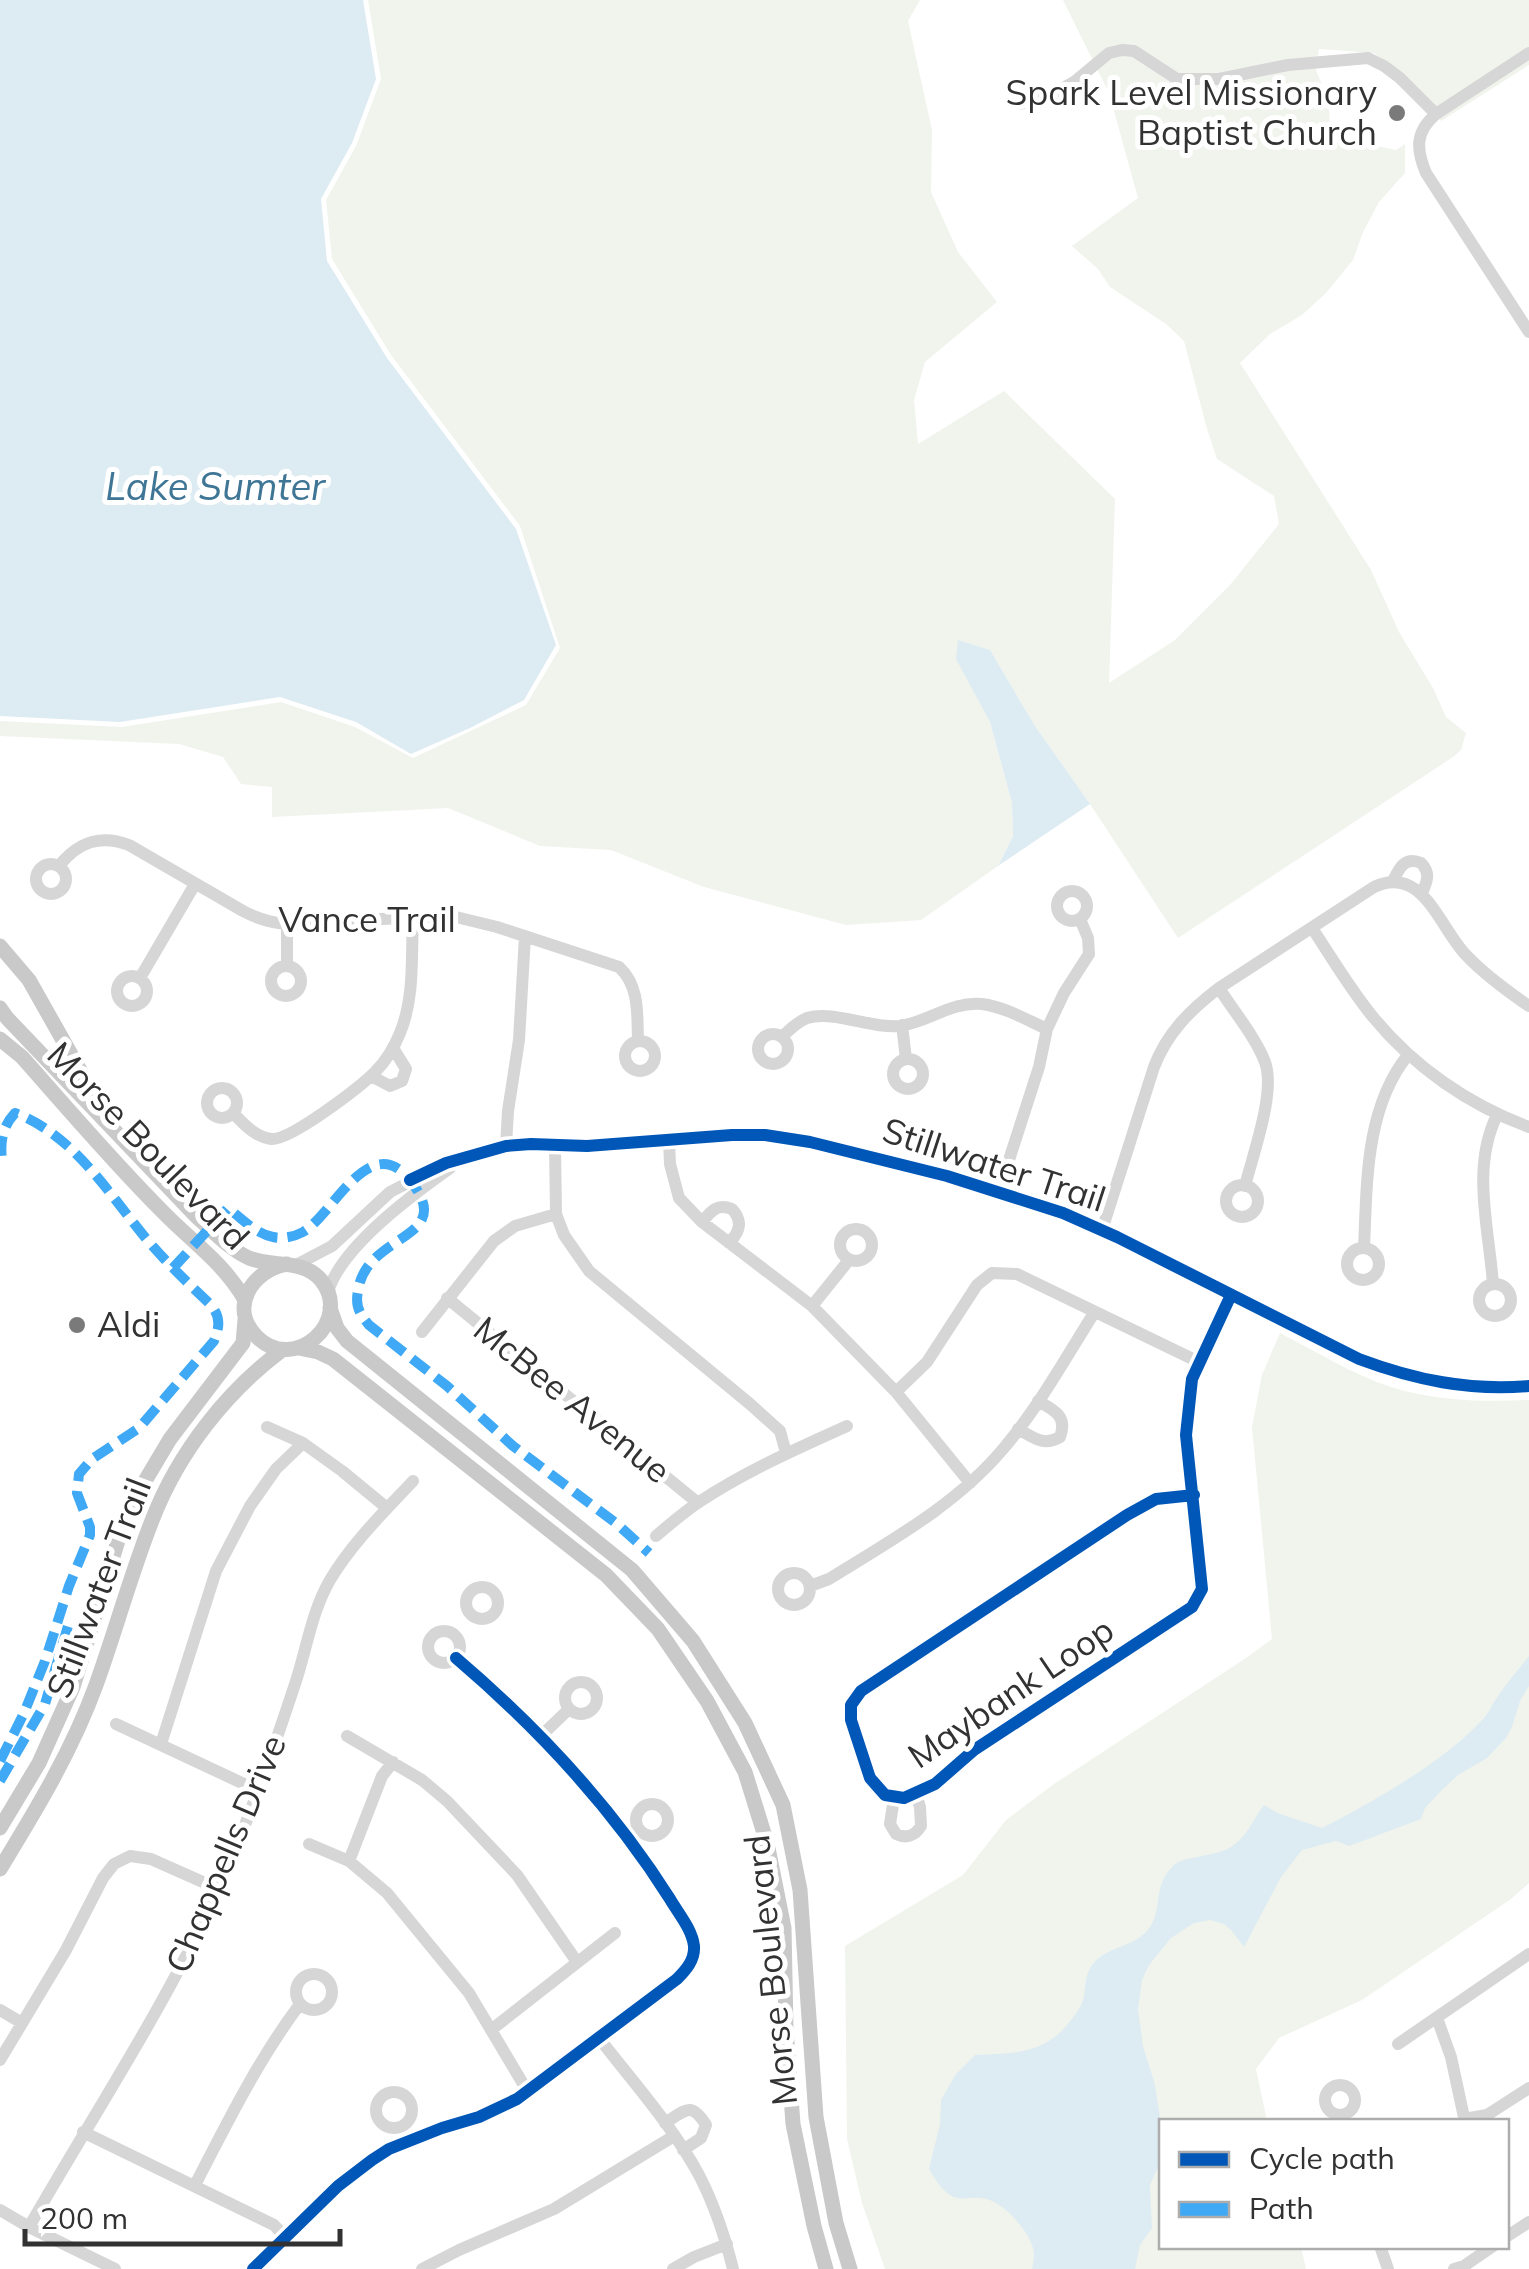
<svg xmlns="http://www.w3.org/2000/svg" width="1529" height="2269" font-family="Mulish,sans-serif">
  <rect width="100%" height="100%" fill="#fff"/>
  <!-- green -->
  <path fill="#f1f4ed" d="M368 0H920L908 21 932 130 931 192 958 252 997 302 925 362 914 400 918 444 1004 391 1115 499 1109 683 1175 640 1230 585 1279 524 1274 496 1217 459 1207 429 1184 341 1166 324 1110 287 1098 269 1072 246 1138 198 1109 93 1063 0H1529V65L1441 121 1391 67 1374 53 1319 49 1316 70 1329 102 1330 136 1396 150 1405 144V173L1379 202 1363 232 1353 260 1326 293 1302 315 1270 334 1240 363 1371 570 1399 632 1433 688 1446 717 1466 733 1461 750 1453 757 1178 938 1090 804 1035 726 990 650 959 641 957 659 990 722 1012 803 1013 836 998 866 921 920 846 925 704 887 611 850 540 846 448 808 272 817V787L241 784 223 757 179 744 0 736V721L122 727 281 702 355 727 413 758 526 705 560 648 520 526 391 355 332 259 326 200 356 146 381 79Z
    M1280 1333C1315 1351 1354 1375 1391 1387 1436 1401 1482 1402 1529 1400V1883L1511 1899 1362 2000 1279 2038 1256 2069 1267 2121 1162 2122V2246L1301 2247 1306 2269H885L862 2203 847 2139 845 1946 963 1875 1006 1820 1054 1784 1246 1658 1272 1639 1252 1427 1262 1375Z"/>
  <!-- water -->
  <path fill="#ddebf2" d="M0 0H363L376 79 352 143 321 199 327 261 387 358 516 529 556 645 524 700 470 728 411 754 356 722 280 697 120 722 0 716Z
    M958 640 990 650 1035 726 1090 804 998 866 1013 836 1012 803 990 722 956 659Z
    M1529 1656V1686L1520 1701 1512 1727 1506 1738 1487 1758 1458 1775 1442 1790 1425 1808 1421 1819 1349 1846 1336 1841 1302 1850 1281 1877 1244 1947 1231 1930 1224 1924 1210 1920 1194 1923 1171 1938 1149 1965 1142 1980 1138 2009 1143 2046 1155 2085 1161 2124 1162 2158 1150 2185 1152 2228 1140 2245 1135 2269H1032C1033 2264 1034 2259 1034 2253 1032 2233 1002 2199 981 2198 970 2197 959 2201 950 2195 941 2189 934 2178 929 2169L940 2124 941 2100 956 2074 975 2055C1014 2053 1045 2055 1071 2020 1075 2015 1081 2007 1083 2000 1086 1988 1084 1975 1093 1964 1108 1945 1136 1948 1150 1927 1163 1907 1152 1886 1174 1865 1183 1856 1215 1857 1231 1847 1248 1836 1253 1819 1264 1805L1280 1814 1322 1828C1370 1804 1448 1759 1483 1719 1489 1713 1491 1706 1496 1699 1506 1684 1518 1670 1529 1656Z"/>
  <g fill="none" stroke-linecap="round" stroke-linejoin="round">
    <!-- minor -->
    <path stroke="#d6d6d6" stroke-width="12" d="M1529 53 1436 114C1415 132 1416 149 1426 173L1529 332
      M1020 104 1049 96 1074 82 1109 53 1122 50 1134 51 1177 79H1219L1288 65 1368 58 1384 66 1400 78 1436 114
      M36 879a15 15 0 1 1 30 0a15 15 0 1 1-30 0Z
      M59 866C78 842 100 834 129 845L243 911C260 920 274 924 292 924L419 917H456L497 927 619 967C640 986 637 1015 638 1041
      M1393 881C1399 868 1405 856 1421 863 1431 873 1427 882 1422 893
      M1057 906a15 15 0 1 1 30 0a15 15 0 1 1-30 0Z
      M1312 928C1332 958 1350 989 1373 1017 1414 1067 1469 1105 1529 1127
      M271 981a15 15 0 1 1 30 0a15 15 0 1 1-30 0Z
      M287 966V924
      M117 991a15 15 0 1 1 30 0a15 15 0 1 1-30 0Z
      M140 978 195 884
      M1219 988C1234 1012 1255 1036 1265 1062 1276 1092 1253 1154 1245 1186
      M902 1025 906 1059
      M758 1049a15 15 0 1 1 30 0a15 15 0 1 1-30 0Z
      M782 1037C789 1030 797 1022 807 1018 834 1010 871 1029 900 1026 929 1022 951 1001 982 1004 1005 1007 1027 1020 1047 1029
      M625 1056a15 15 0 1 1 30 0a15 15 0 1 1-30 0Z
      M893 1074a15 15 0 1 1 30 0a15 15 0 1 1-30 0Z
      M371 1076 390 1086 402 1081 406 1069 393 1048
      M207 1103a15 15 0 1 1 30 0a15 15 0 1 1-30 0Z
      M233 1113C244 1124 255 1137 271 1139 290 1141 360 1087 375 1072 386 1061 394 1048 400 1033 415 997 411 955 413 917
      M669 1141 670 1164 679 1198 702 1222 812 1306 896 1392 970 1483
      M555 1145 556 1214 564 1235 589 1271 750 1404 780 1431 786 1453
      M506 1146 508 1111 519 1040 525 936
      M1226 1201a16 16 0 1 1 32 0a16 16 0 1 1-32 0Z
      M999 1191 1039 1067 1047 1029 1064 993 1089 954 1088 938 1080 919
      M702 1222C711 1211 717 1203 732 1209 743 1221 740 1232 729 1243
      M840 1245a16 16 0 1 1 32 0a16 16 0 1 1-32 0Z
      M1102 1230 1154 1067C1167 1033 1190 1010 1219 988L1374 887C1423 864 1439 927 1466 955 1485 975 1507 991 1529 1006
      M1364 1248C1367 1183 1365 1108 1408 1055
      M1347 1264a16 16 0 1 1 32 0a16 16 0 1 1-32 0Z
      M296 1265 332 1246 390 1192 446 1163 470 1155 506 1146 531 1144 587 1146 700 1137 765 1135 810 1142 947 1176 1063 1213 1117 1237 1359 1359C1415 1380 1469 1391 1529 1386
      M1493 1284C1489 1228 1471 1168 1497 1115
      M1479 1300a16 16 0 1 1 32 0a16 16 0 1 1-32 0Z
      M328 1292C341 1247 412 1195 450 1168
      M447 1298 698 1503
      M812 1306 849 1260
      M422 1332 494 1241 515 1226 556 1214
      M896 1392 927 1362 977 1285 992 1273 1017 1274 1199 1362
      M267 1427 303 1443 342 1471 387 1508
      M1018 1429C1033 1437 1043 1447 1060 1437 1068 1416 1054 1410 1038 1401
      M1194 1495 1156 1499 1127 1515 861 1691 851 1705V1720L870 1778 885 1795 904 1798 935 1784 974 1750 1192 1607 1202 1589 1186 1435 1192 1379 1231 1295
      M656 1536C670 1524 684 1512 699 1502 746 1471 796 1449 847 1426
      M778 1589a16 16 0 1 1 32 0a16 16 0 1 1-32 0Z
      M810 1586 829 1579C890 1541 956 1505 1003 1449 1038 1408 1065 1359 1094 1313
      M466 1603a16 16 0 1 1 32 0a16 16 0 1 1-32 0Z
      M428 1647a16 16 0 1 1 32 0a16 16 0 1 1-32 0Z
      M565 1698a16 16 0 1 1 32 0a16 16 0 1 1-32 0Z
      M116 1724 259 1791
      M347 1736 422 1780 447 1801 517 1875 577 1962
      M541 1736 569 1709
      M161 1744 216 1571 250 1506 276 1469 303 1443
      M894 1798 890 1824 896 1834C906 1839 915 1836 921 1826L920 1807 916 1794
      M636 1820a16 16 0 1 1 32 0a16 16 0 1 1-32 0Z
      M309 1844 349 1861 387 1893 469 1993 528 2092
      M349 1861 382 1776 393 1762
      M296 1992a18 18 0 1 1 36 0a18 18 0 1 1-36 0Z
      M0 2010 22 2023
      M1437 2018 1451 2057 1465 2122
      M491 2030 615 1933
      M599 2038C633 2082 672 2125 699 2175 714 2204 725 2237 733 2269
      M1398 2044 1529 1954
      M0 2060 66 1950 103 1878 114 1864 130 1856 151 1859 205 1883 217 1891
      M1325 2100a15 15 0 1 1 30 0a15 15 0 1 1-30 0Z
      M376 2110a18 18 0 1 1 36 0a18 18 0 1 1-36 0Z
      M1464 2119 1487 2115 1529 2088
      M665 2123C686 2110 691 2101 706 2125L701 2138 683 2150
      M83 2132 274 2225 286 2238
      M195 2185C227 2123 258 2060 300 2004
      M0 2210 29 2227 115 2269
      M29 2227C93 2115 166 2006 219 1888 249 1820 273 1751 296 1681 307 1647 312 1611 330 1580 352 1543 384 1512 413 1481
      M1506 2237 1529 2222
      M1380 2246 1388 2269
      M253 2269 338 2186 372 2160 389 2149 442 2128 479 2117 517 2099 677 1979C686 1970 695 1960 694 1946 692 1929 678 1913 670 1899 612 1807 538 1728 456 1658
      M422 2269 459 2250 554 2209 674 2136
      M673 2269 694 2257 727 2244
      M1454 2269 1464 2266 1493 2246"/>
    <!-- major -->
    <path stroke="#c9c9c9" stroke-width="15" d="M0 946 29 980 99 1104
      M0 1008 7 1018 196 1216C212 1230 229 1249 249 1258 273 1268 302 1258 321 1280 354 1321 294 1374 257 1337 228 1308 252 1270 287 1264
      M0 1039 22 1057C68 1109 113 1162 162 1211 191 1241 224 1263 245 1300
      M330 1308 337 1328 347 1341 632 1570 693 1641 745 1723 783 1805 800 1890 816 2117 836 2223 850 2269
      M299 1348 318 1352 333 1359 606 1575 658 1629 707 1701 745 1772 767 1843 784 1928 786 2028 793 2124 814 2226 826 2269
      M0 1828 39 1763 73 1687 120 1534 139 1491 170 1439 243 1343 245 1320
      M0 1869C36 1810 72 1751 96 1685 116 1630 131 1573 153 1518 179 1452 226 1392 282 1350"/>
    <!-- quiet -->
    <path stroke="#3fa9f5" stroke-width="10" stroke-dasharray="20 10" stroke-linecap="butt" d="M173 1268 228 1208C241 1218 256 1234 273 1237 282 1239 294 1237 303 1232 332 1216 369 1130 409 1179 460 1241 366 1231 358 1291 355 1306 359 1313 369 1325L447 1386 513 1446 616 1523 649 1553
      M0 1761 24 1713 45 1661 69 1586 90 1535V1527L77 1493 79 1474 92 1459 139 1428 214 1341C220 1325 221 1317 210 1304 189 1284 168 1264 149 1242 109 1195 76 1136 15 1113 2 1127 0 1142 2 1160
      M0 1781 45 1704 68 1626"/>
    <!-- cycleway casing -->
    <g stroke="#fff" stroke-width="19">
      <path id="cycleway" d="M410 1180 446 1163 506 1146 531 1144 587 1146 732 1135H765L810 1142 947 1176 1063 1213 1117 1237 1359 1359C1415 1380 1469 1391 1529 1386
        M1194 1495 1156 1499 1127 1515 861 1691 851 1705V1720L870 1778 885 1795 904 1798 935 1784 974 1750 1192 1607 1202 1589 1186 1435 1192 1379 1231 1295
        M253 2269 338 2186 372 2160 389 2149 442 2128 479 2117 517 2099 677 1979C686 1970 695 1960 694 1946 692 1929 678 1913 670 1899 612 1807 538 1728 456 1658"/>
    </g>
    <!-- cycleway -->
    <use href="#cycleway" stroke="#0057b8" stroke-width="12"/>
  </g>
  <!-- markers -->
  <g fill="#7a7a7a" stroke="#fff" stroke-width="4">
    <circle cx="1397" cy="113" r="10"/>
    <circle cx="77" cy="1325" r="10"/>
  </g>
  <g text-anchor="middle" stroke-width="10" stroke-linejoin="round" paint-order="stroke">
    <!-- poi labels -->
    <g font-size="35" fill="#323232" stroke="#fff" text-anchor="end">
      <text x="1377" y="105">Spark Level Missionary<tspan x="1377" dy="40">Baptist Church</tspan></text>
      <text x="97" y="1337" text-anchor="start">Aldi</text>
    </g>
    <!-- street labels -->
    <g font-size="35" fill="#323232" stroke="#fff">
      <text x="367" y="932">Vance Trail</text>
      <text transform="translate(148 1146) rotate(46)" y="12">Morse Boulevard</text>
      <text transform="translate(994 1165) rotate(18)" y="12">Stillwater Trail</text>
      <text transform="translate(572 1400) rotate(39)" y="12">McBee Avenue</text>
      <text transform="translate(99 1588) rotate(-69)" y="12">Stillwater Trail</text>
      <text transform="translate(1011 1693) rotate(-34)" y="12">Maybank Loop</text>
      <text transform="translate(226 1854) rotate(-67)" y="12">Chappells Drive</text>
      <text transform="translate(771 1970) rotate(-96)" y="12">Morse Boulevard</text>
    </g>
    <!-- water labels -->
    <g font-size="38" font-style="italic" fill="#3f7595" stroke="#fff">
      <text x="215" y="500">Lake Sumter</text>
    </g>
  </g>
  <!-- legend -->
  <rect x="1159" y="2119" width="350" height="130" fill="#ffffff" stroke="#adadad" stroke-width="2.5"/>
  <rect x="1179" y="2152" width="50" height="15" fill="#0057b8" stroke="#adadad" stroke-width="2.5"/>
  <text x="1249" y="2169" font-size="30" fill="#323232">Cycle path</text>
  <rect x="1179" y="2202" width="50" height="15" fill="#3fa9f5" stroke="#adadad" stroke-width="2.5"/>
  <text x="1249" y="2219" font-size="30" fill="#323232">Path</text>
  <!-- scale -->
  <path d="M25 2229v15h315v-15" fill="none" stroke="#323232" stroke-width="5"/>
  <text x="40" y="2229" font-size="30" fill="#323232" stroke="#ffffff" stroke-width="8" paint-order="stroke">200 m</text>
</svg>
